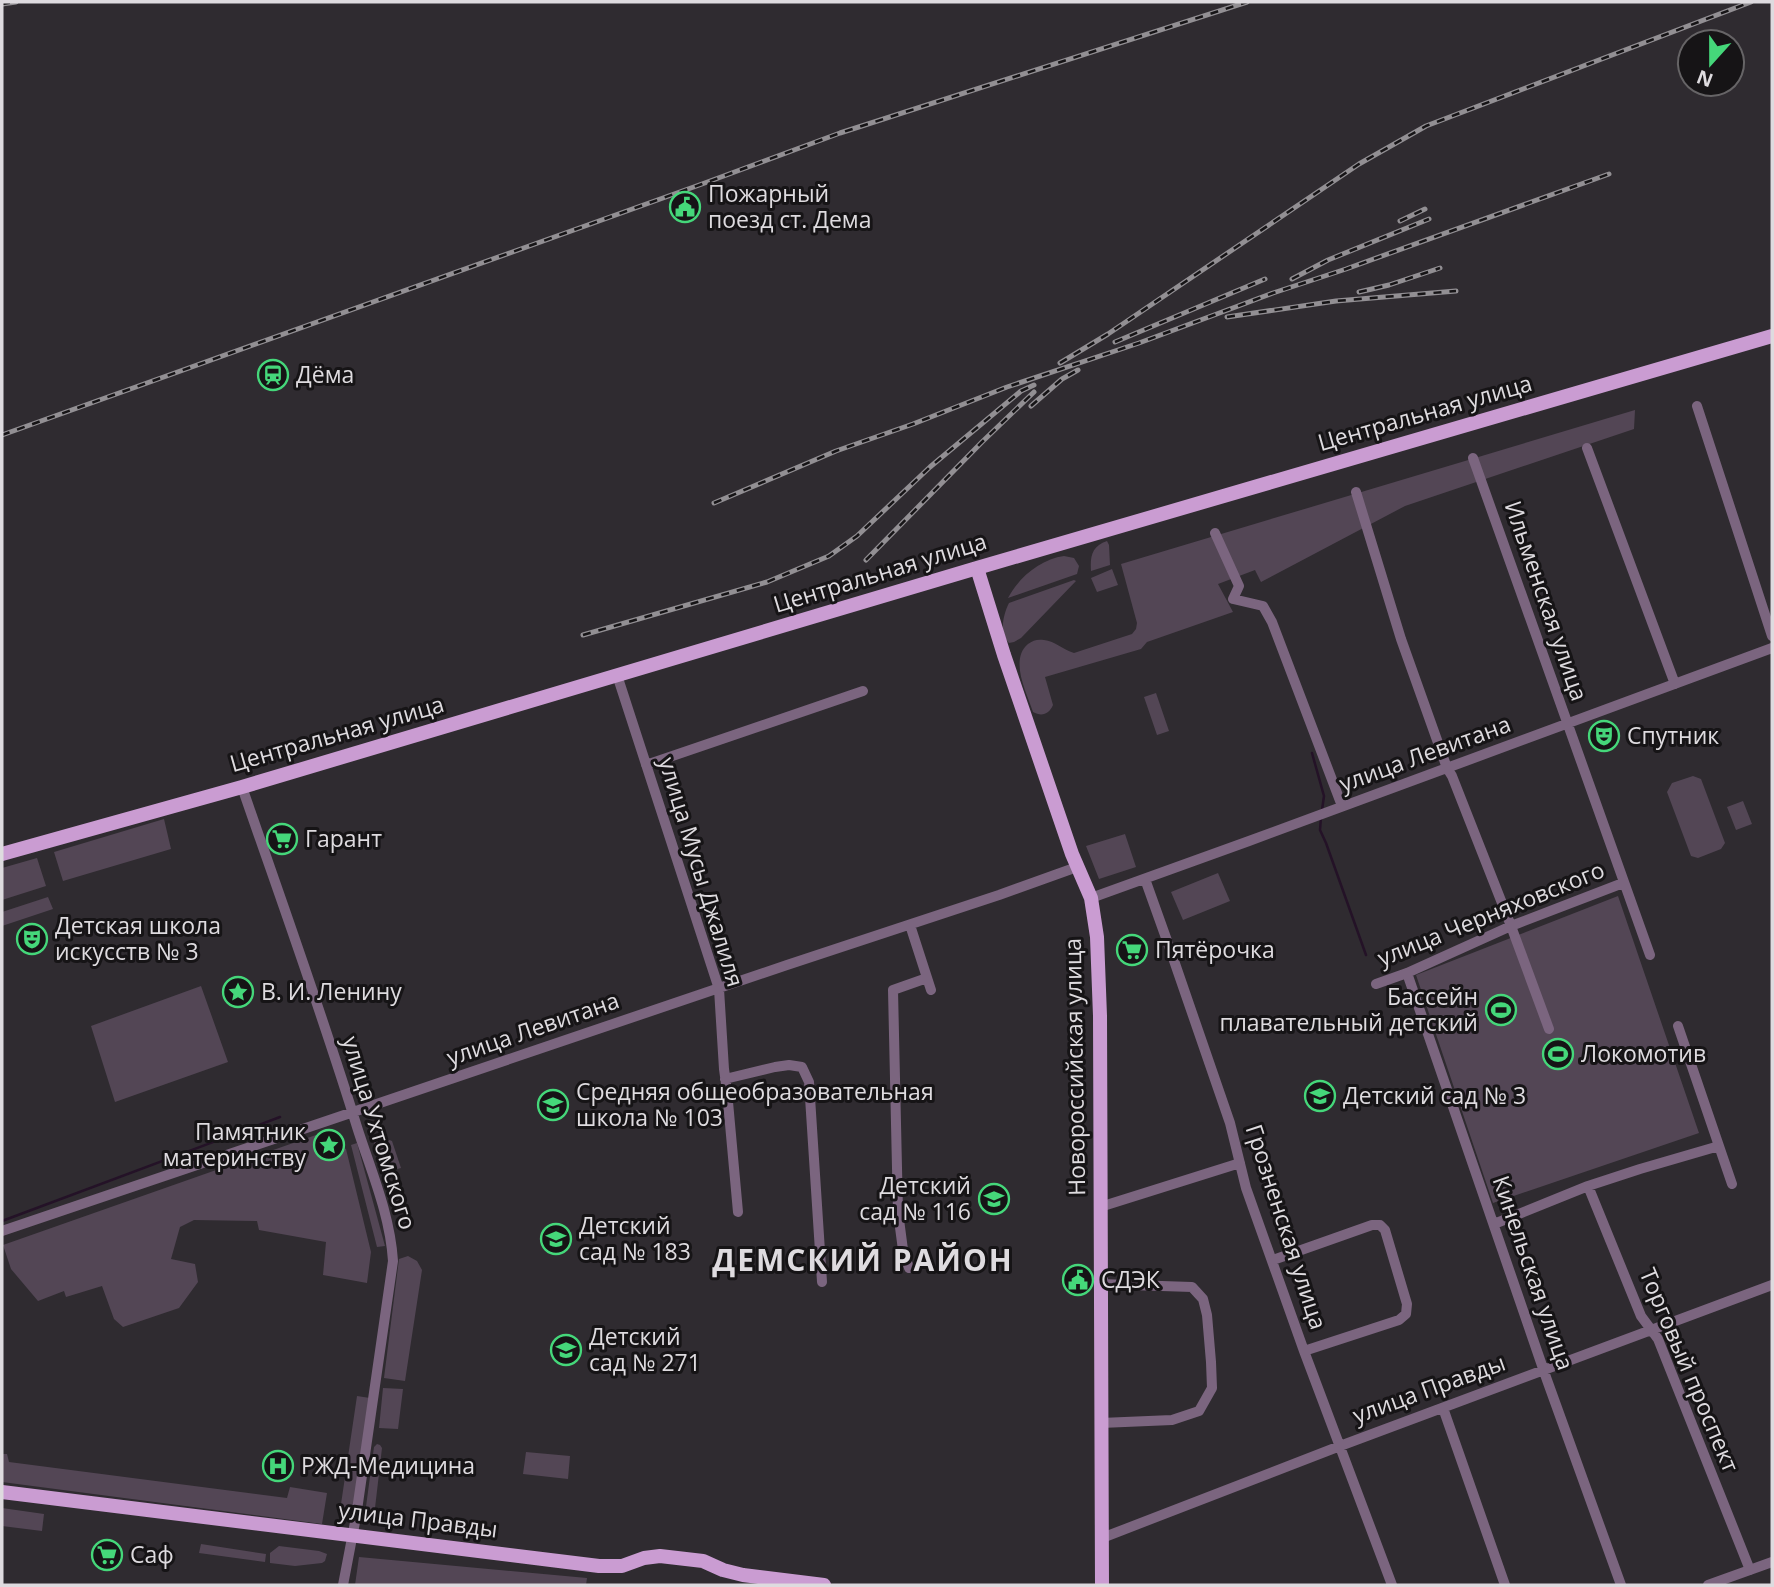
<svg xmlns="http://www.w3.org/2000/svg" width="1774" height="1587" font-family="'Open Sans',sans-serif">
  <rect width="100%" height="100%" fill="#2f2b30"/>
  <!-- green -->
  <path fill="#534655" d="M1635 410 1634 429 1405 506 1261 582 1255 570 1218 584 1233 612 1147 642 1141 649 1045 677 1053 705C1049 714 1042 717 1033 712 1027 693 1009 660 1028 644 1033 640 1038 639 1044 640 1055 641 1063 650 1074 653L1132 634 1136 629 1137 623 1121 564Z
    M1107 541 1109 545 1110 565 1091 571C1090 556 1092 546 1107 541Z
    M1064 556 1074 558 1079 566 1077 574 1008 598C1019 577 1041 559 1064 556Z
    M1112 569 1118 585 1097 592 1091 578Z
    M1074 580 1076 581 1021 638 1014 642 1009 643C999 633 1003 615 1009 603Z
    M1156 693 1169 731 1157 735 1144 697Z
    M1693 776 1701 779 1725 843 1721 849 1698 858 1691 856 1667 792 1672 783Z
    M1743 801 1752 824 1736 830 1727 807Z
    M164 819 171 849 63 881 54 852Z
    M1125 834 1136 867 1099 879 1086 846Z
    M37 858 46 886 2 900V868Z
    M1218 873 1230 901 1183 920 1171 892Z
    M1618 896 1699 1133 1493 1203 1416 975Z
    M48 897 53 909 2 926V912Z
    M201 986 228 1062 115 1102 91 1026Z
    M316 1135 346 1149 371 1252 367 1283 323 1275 326 1242 259 1230 257 1221 194 1220 180 1227 171 1259 195 1264 198 1282 179 1308 123 1327 114 1319 102 1286 66 1297 64 1291 38 1301 11 1269 3 1245Z
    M372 1136H379L392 1141 401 1168C381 1175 376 1152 372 1136Z
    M357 1143 385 1246 377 1247 351 1145Z
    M408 1256 417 1261 422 1270 405 1381 384 1378 399 1259Z
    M383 1388 403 1389 398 1429 379 1428Z
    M357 1396 370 1398 353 1511 345 1508 341 1504Z
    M377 1444 380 1445 382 1448 375 1508 369 1515 365 1514 374 1447Z
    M526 1452 570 1456 568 1479 523 1474Z
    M2 1454H7L9 1462 287 1498 290 1487 327 1493 322 1524 2 1482Z
    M2 1508 44 1514 42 1531 2 1526Z
    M201 1544 266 1554 265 1562 199 1553Z
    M279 1546 319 1551 327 1554 325 1561 322 1563 295 1566 270 1563V1553Z
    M359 1557 587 1578 586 1585H355Z"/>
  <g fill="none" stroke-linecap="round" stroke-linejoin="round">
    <!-- stream -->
    <path stroke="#241227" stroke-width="2.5" d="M1312 753 1324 796 1322 810
      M1321 817 1320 830 1326 843 1366 955
      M2 1221 280 1117"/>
    <!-- minor -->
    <path stroke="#7b657f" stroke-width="10" d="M1697 406 1772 636
      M1587 448 1675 684
      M1473 458 1650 955
      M1356 492 1401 639 1447 768 1452 776 1511 926 1549 1029
      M1215 533 1239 586 1233 599 1263 606 1272 622 1342 806
      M617 675 719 989 724 1069 727 1091 738 1212
      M646 765 863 691
      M242 787C281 900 322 1013 357 1127 371 1171 390 1214 393 1261L356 1517 343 1585
      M1145 879 1170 949 1230 1123 1246 1188 1304 1351 1392 1585
      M1091 898 1249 841 1772 648
      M910 925 931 990
      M1407 973 1547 1380 1621 1585
      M1376 984 1407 973 1511 926 1623 883
      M1678 1026 1732 1184
      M725 1079 775 1067 789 1065 802 1067 809 1082 822 1282
      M1588 1186 1641 1316 1658 1339 1750 1570
      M1100 1207 1240 1163
      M1494 1224 1588 1186 1640 1169 1719 1146
      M2 1231 787 965 999 895 1077 867
      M1273 1260 1372 1225H1380L1385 1230 1407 1304 1406 1314 1399 1320 1304 1351
      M909 1268 903 1250 898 1212 893 990 927 978
      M1100 1284 1192 1287 1203 1299 1207 1315 1211 1362 1212 1388 1199 1411 1172 1420 1101 1423
      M1443 1408 1505 1585
      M1102 1538 1340 1446 1772 1285
      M1708 1585 1772 1562"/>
    <!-- major -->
    <path stroke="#ca9cd2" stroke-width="14" d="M977 568 1004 655 1072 854 1091 898 1097 937 1100 1016 1102 1585
      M2 854 242 787 977 568 1772 336
      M2 1492 599 1566H622L644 1558 660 1556 703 1561 723 1570 743 1575 824 1585"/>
    <!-- rail casing -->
    <g stroke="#928f93" stroke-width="5">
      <path id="rail" d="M2 4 16 2
        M1400 221 1425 209
        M1292 279 1328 260 1429 219
        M1359 292 1389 285 1440 268
        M1227 317 1336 301 1456 291
        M1115 342 1265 279
        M1060 363 1108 334 1359 164 1426 126 1751 2
        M1031 406 1062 379 1078 370
        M2 435 702 184 840 133 1247 2
        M714 503 836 451 913 424 1007 387 1139 343 1273 293 1346 269 1609 174
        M866 560 982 442 1034 392
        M583 635 767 582 829 556 857 536 930 467 1021 391 1034 385"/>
    </g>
    <!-- rail -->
    <use href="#rail" stroke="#161416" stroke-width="2.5" stroke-dasharray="8" stroke-linecap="butt"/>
  </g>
  <!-- icons -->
  <defs>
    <g id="civic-ring" transform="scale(1.575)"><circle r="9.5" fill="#161416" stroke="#45d77a" stroke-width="1.5"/><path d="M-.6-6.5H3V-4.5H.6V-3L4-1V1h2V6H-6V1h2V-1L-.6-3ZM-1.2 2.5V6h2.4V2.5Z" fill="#45d77a"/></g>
    <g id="station-ring" transform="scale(1.575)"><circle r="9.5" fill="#161416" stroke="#45d77a" stroke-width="1.5"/><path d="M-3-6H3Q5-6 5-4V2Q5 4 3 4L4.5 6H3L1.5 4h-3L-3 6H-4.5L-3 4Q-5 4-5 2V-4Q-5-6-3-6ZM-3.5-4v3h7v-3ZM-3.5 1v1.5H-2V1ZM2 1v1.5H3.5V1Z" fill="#45d77a"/></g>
    <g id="theatre-ring" transform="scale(1.575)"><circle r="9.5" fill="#161416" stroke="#45d77a" stroke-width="1.5"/><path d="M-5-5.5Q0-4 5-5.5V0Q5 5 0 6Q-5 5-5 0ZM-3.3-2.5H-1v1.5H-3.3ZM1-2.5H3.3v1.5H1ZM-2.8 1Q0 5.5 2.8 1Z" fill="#45d77a"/></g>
    <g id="supermarket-ring" transform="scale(1.575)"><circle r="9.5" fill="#161416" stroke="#45d77a" stroke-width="1.5"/><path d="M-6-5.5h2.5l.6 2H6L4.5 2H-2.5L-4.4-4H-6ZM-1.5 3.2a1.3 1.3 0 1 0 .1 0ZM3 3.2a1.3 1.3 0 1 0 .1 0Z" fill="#45d77a"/></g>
    <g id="sight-ring" transform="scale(1.575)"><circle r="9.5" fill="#161416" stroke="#45d77a" stroke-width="1.5"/><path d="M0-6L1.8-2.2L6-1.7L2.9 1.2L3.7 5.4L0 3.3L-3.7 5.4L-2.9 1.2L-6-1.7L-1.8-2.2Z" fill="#45d77a"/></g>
    <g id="stadium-ring" transform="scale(1.575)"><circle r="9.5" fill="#161416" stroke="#45d77a" stroke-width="1.5"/><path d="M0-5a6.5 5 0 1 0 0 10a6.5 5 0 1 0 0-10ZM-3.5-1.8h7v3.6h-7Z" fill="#45d77a"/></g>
    <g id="school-ring" transform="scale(1.575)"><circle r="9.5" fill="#161416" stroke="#45d77a" stroke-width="1.5"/><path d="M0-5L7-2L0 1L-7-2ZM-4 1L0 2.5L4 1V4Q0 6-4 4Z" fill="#45d77a"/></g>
    <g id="hospital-ring" transform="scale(1.575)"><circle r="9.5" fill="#161416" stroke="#45d77a" stroke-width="1.5"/><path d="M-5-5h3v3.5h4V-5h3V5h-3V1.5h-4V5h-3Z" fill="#45d77a"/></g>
  </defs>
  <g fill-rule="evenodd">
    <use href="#civic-ring" x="685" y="207"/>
    <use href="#station-ring" x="273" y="375"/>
    <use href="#theatre-ring" x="1604" y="736"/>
    <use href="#supermarket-ring" x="282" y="839"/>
    <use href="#theatre-ring" x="32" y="939"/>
    <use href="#supermarket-ring" x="1132" y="950"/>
    <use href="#sight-ring" x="238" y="992"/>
    <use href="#stadium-ring" x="1501" y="1010"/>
    <use href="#stadium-ring" x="1558" y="1054"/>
    <use href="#school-ring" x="1320" y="1096"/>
    <use href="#school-ring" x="553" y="1105"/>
    <use href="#sight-ring" x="329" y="1145"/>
    <use href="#school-ring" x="994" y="1199"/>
    <use href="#school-ring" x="556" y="1239"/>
    <use href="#civic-ring" x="1078" y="1280"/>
    <use href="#school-ring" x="566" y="1350"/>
    <use href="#hospital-ring" x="278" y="1466"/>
    <use href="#supermarket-ring" x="107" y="1555"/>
  </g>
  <g text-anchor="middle" stroke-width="6" stroke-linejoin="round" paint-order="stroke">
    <!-- poi labels -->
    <g font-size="23" fill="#dedbdf" stroke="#161416" text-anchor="start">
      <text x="708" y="202">Пожарный<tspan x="708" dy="26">поезд ст. Дема</tspan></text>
      <text x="296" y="383">Дёма</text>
      <text x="1627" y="744">Спутник</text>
      <text x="305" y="847">Гарант</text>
      <text x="55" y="934">Детская школа<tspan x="55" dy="26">искусств № 3</tspan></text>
      <text x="1155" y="958">Пятёрочка</text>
      <text x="261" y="1000">В. И. Ленину</text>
      <text x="1478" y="1005" text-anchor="end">Бассейн<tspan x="1478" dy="26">плавательный детский</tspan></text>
      <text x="1581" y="1062">Локомотив</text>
      <text x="576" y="1100">Средняя общеобразовательная<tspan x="576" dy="26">школа № 103</tspan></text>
      <text x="1343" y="1104">Детский сад № 3</text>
      <text x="306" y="1140" text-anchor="end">Памятник<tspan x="306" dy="26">материнству</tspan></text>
      <text x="971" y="1194" text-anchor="end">Детский<tspan x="971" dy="26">сад № 116</tspan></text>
      <text x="579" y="1234">Детский<tspan x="579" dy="26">сад № 183</tspan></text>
      <text x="1101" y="1288">СДЭК</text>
      <text x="589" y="1345">Детский<tspan x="589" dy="26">сад № 271</tspan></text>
      <text x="301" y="1474">РЖД-Медицина</text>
      <text x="130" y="1563">Саф</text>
    </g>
    <!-- street labels -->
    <g font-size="23" fill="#dedbdf" stroke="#161416">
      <text transform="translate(1425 413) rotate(-16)" y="8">Центральная улица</text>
      <text transform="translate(880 573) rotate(-17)" y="8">Центральная улица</text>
      <text transform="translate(1546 601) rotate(71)" y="8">Ильменская улица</text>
      <text transform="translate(337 734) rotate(-16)" y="8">Центральная улица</text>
      <text transform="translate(1425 754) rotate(-20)" y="8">улица Левитана</text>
      <text transform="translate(701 872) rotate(73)" y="8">улица Мусы Джалиля</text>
      <text transform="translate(1491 914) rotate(-22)" y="8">улица Черняховского</text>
      <text transform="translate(533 1029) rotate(-19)" y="8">улица Левитана</text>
      <text transform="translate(1075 1067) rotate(-91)" y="8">Новороссийская улица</text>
      <text transform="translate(379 1133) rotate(73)" y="8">улица Ухтомского</text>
      <text transform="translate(1286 1227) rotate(72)" y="8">Грозненская улица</text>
      <text transform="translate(1533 1273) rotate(71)" y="8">Кинельская улица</text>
      <text transform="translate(1689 1370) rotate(67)" y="8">Торговый проспект</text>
      <text transform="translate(1429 1389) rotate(-20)" y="8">улица Правды</text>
      <text transform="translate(418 1520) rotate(7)" y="8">улица Правды</text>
    </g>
    <!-- district labels -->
    <g font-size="30" font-weight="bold" letter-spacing="2" fill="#dedbdf" stroke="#161416">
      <text x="863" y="1271">ДЕМСКИЙ РАЙОН</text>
    </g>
  </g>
  <!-- border -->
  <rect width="1774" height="1587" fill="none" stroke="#dedbdf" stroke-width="7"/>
  <!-- north arrow -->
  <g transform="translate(1711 63) rotate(201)"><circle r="33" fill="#161416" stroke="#666466" stroke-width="2"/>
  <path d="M0-5L12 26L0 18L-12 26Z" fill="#45d77a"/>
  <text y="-10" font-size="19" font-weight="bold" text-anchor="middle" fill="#dedbdf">N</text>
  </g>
</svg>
